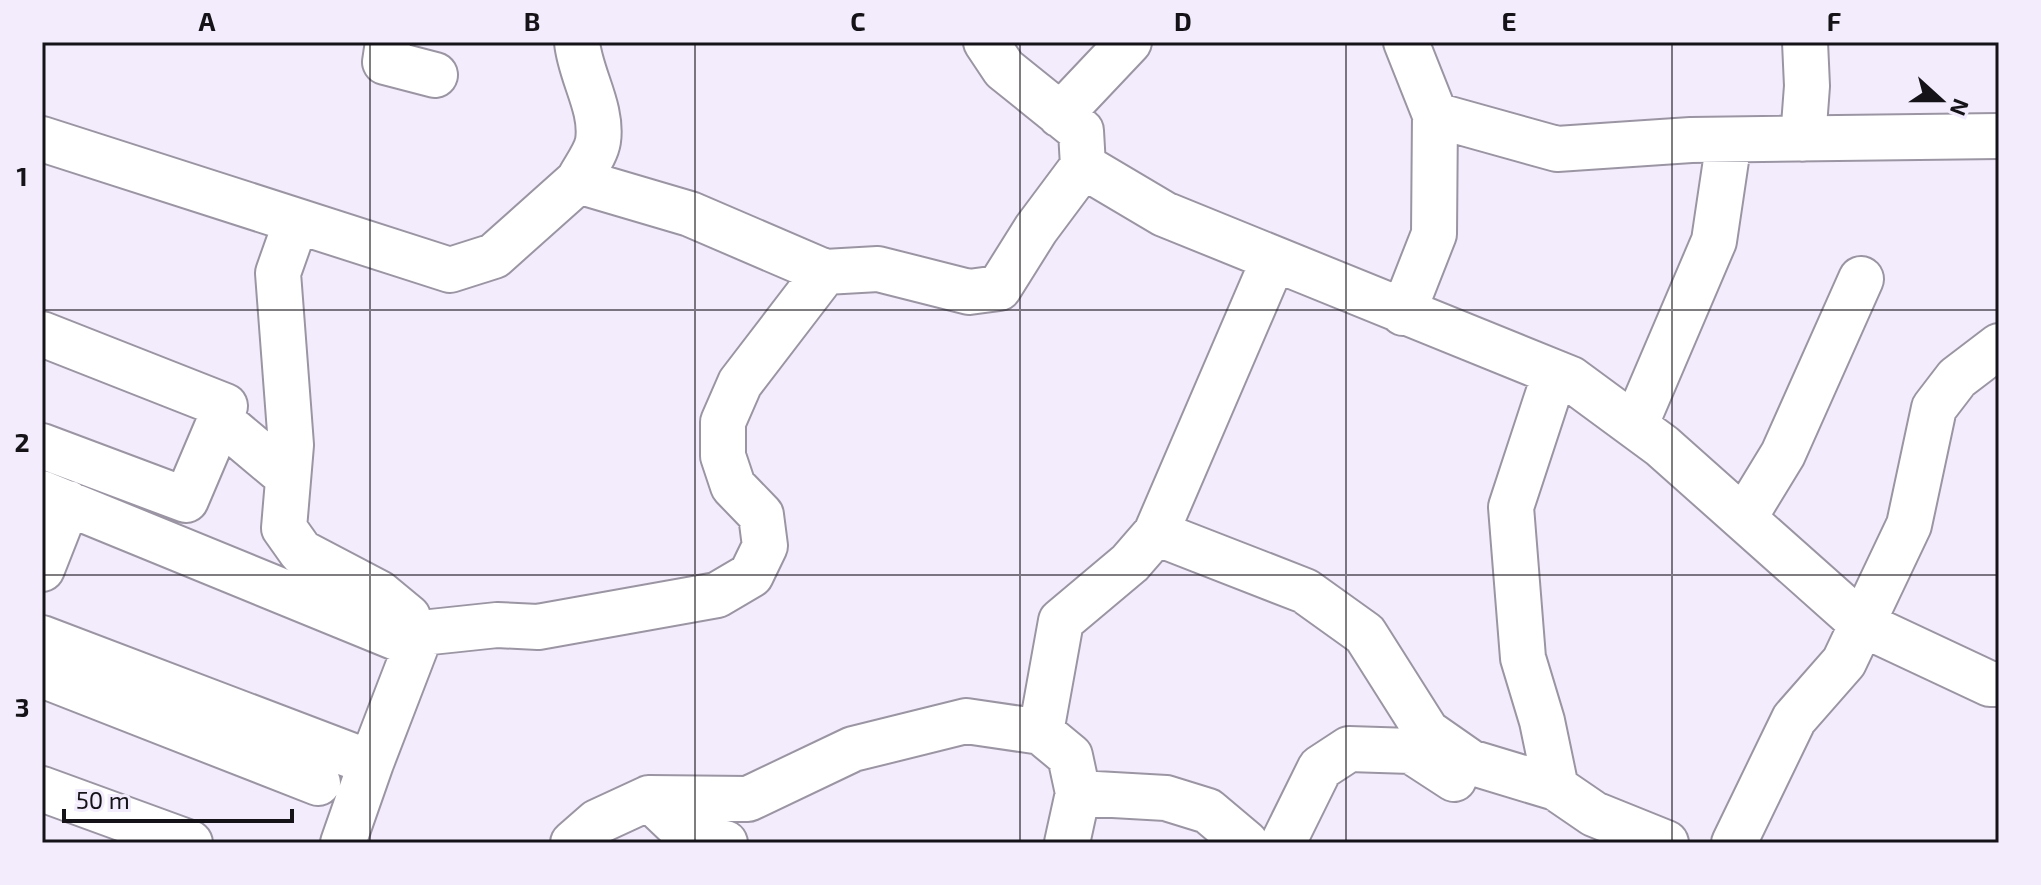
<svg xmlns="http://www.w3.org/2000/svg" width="2041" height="885" font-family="'Exo 2',sans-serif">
  <rect width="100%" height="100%" fill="#f2ecfc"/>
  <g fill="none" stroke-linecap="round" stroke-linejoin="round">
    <!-- minor casing -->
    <g stroke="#9b95a3" stroke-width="48">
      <path id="minor" d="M388 42 385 62 435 75
        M577 42C580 75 603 108 598 141 596 154 584 169 578 181
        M986 42 1004 69 1081 131 1083 166
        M1060 115 1129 42
        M1435 115 1557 149 1691 140 1999 136
        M42 139 450 270 494 256 578 181 690 214 825 272 878 269 969 292 999 288 1036 229 1083 166 1164 214 1571 379 1662 446 1862 624 1990 684H1999
        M1803 139 1807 86 1805 42
        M296 222 278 273 291 445 284 528 301 552 379 593 408 617 416 646 371 763
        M1403 313 1434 234 1435 115 1406 42
        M42 334 225 406 220 420 288 477
        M1555 373 1511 507 1523 658 1542 721 1556 788
        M1635 426 1714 241 1729 140
        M42 446 186 500 220 420
        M42 493 416 646
        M1744 518 1783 454 1861 279
        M1156 533 1305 591 1365 634 1427 732 1470 762 1556 788 1594 814 1666 843
        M42 569 68 503
        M412 634 497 625 538 627 717 595 751 575 765 546 761 515 733 486 723 456V422L740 383 825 272
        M42 638 371 763 343 843
        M42 675 318 783
        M42 789 190 843
        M573 843 597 822 649 798
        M725 843 691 838 649 798 748 799 853 749 966 721 1041 732
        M1067 843 1078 793
        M1246 843 1208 811 1166 798 1078 793 1070 756 1041 732 1061 621 1130 563 1156 533 1273 261
        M1283 843 1320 768 1349 749 1411 751 1454 779
        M1734 843 1794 719 1844 662 1909 525 1934 408 1957 378 1999 346"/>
    </g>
    <!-- minor -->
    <use href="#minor" stroke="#fff" stroke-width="44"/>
  </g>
  <!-- grid -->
  <path fill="none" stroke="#151318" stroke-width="2" stroke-opacity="0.55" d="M370 42V843M695 42V843M1020 42V843M1346 42V843M1672 42V843M42 310H1999M42 575H1999"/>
  <!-- border -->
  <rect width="2041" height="885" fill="none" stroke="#f2ecfc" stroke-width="88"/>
  <!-- north arrow -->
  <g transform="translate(1941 100) rotate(111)" stroke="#f2ecfc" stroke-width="6" paint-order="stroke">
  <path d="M0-6L14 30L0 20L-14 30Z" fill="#151318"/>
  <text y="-12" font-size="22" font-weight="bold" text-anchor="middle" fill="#151318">N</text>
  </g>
  <!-- scale -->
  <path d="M64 809v12h228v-12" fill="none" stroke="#151318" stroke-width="4"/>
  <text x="76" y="809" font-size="24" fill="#151318" stroke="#f2ecfc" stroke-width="6" paint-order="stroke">50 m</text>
  <rect x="44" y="44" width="1953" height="797" fill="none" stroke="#151318" stroke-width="3"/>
  <g font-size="26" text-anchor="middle" font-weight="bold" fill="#151318">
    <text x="207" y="31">A</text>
    <text x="532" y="31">B</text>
    <text x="858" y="31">C</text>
    <text x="1183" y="31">D</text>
    <text x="1509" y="31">E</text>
    <text x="1834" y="31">F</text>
    <text x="22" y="186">1</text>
    <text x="22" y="452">2</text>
    <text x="22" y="717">3</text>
  </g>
</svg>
